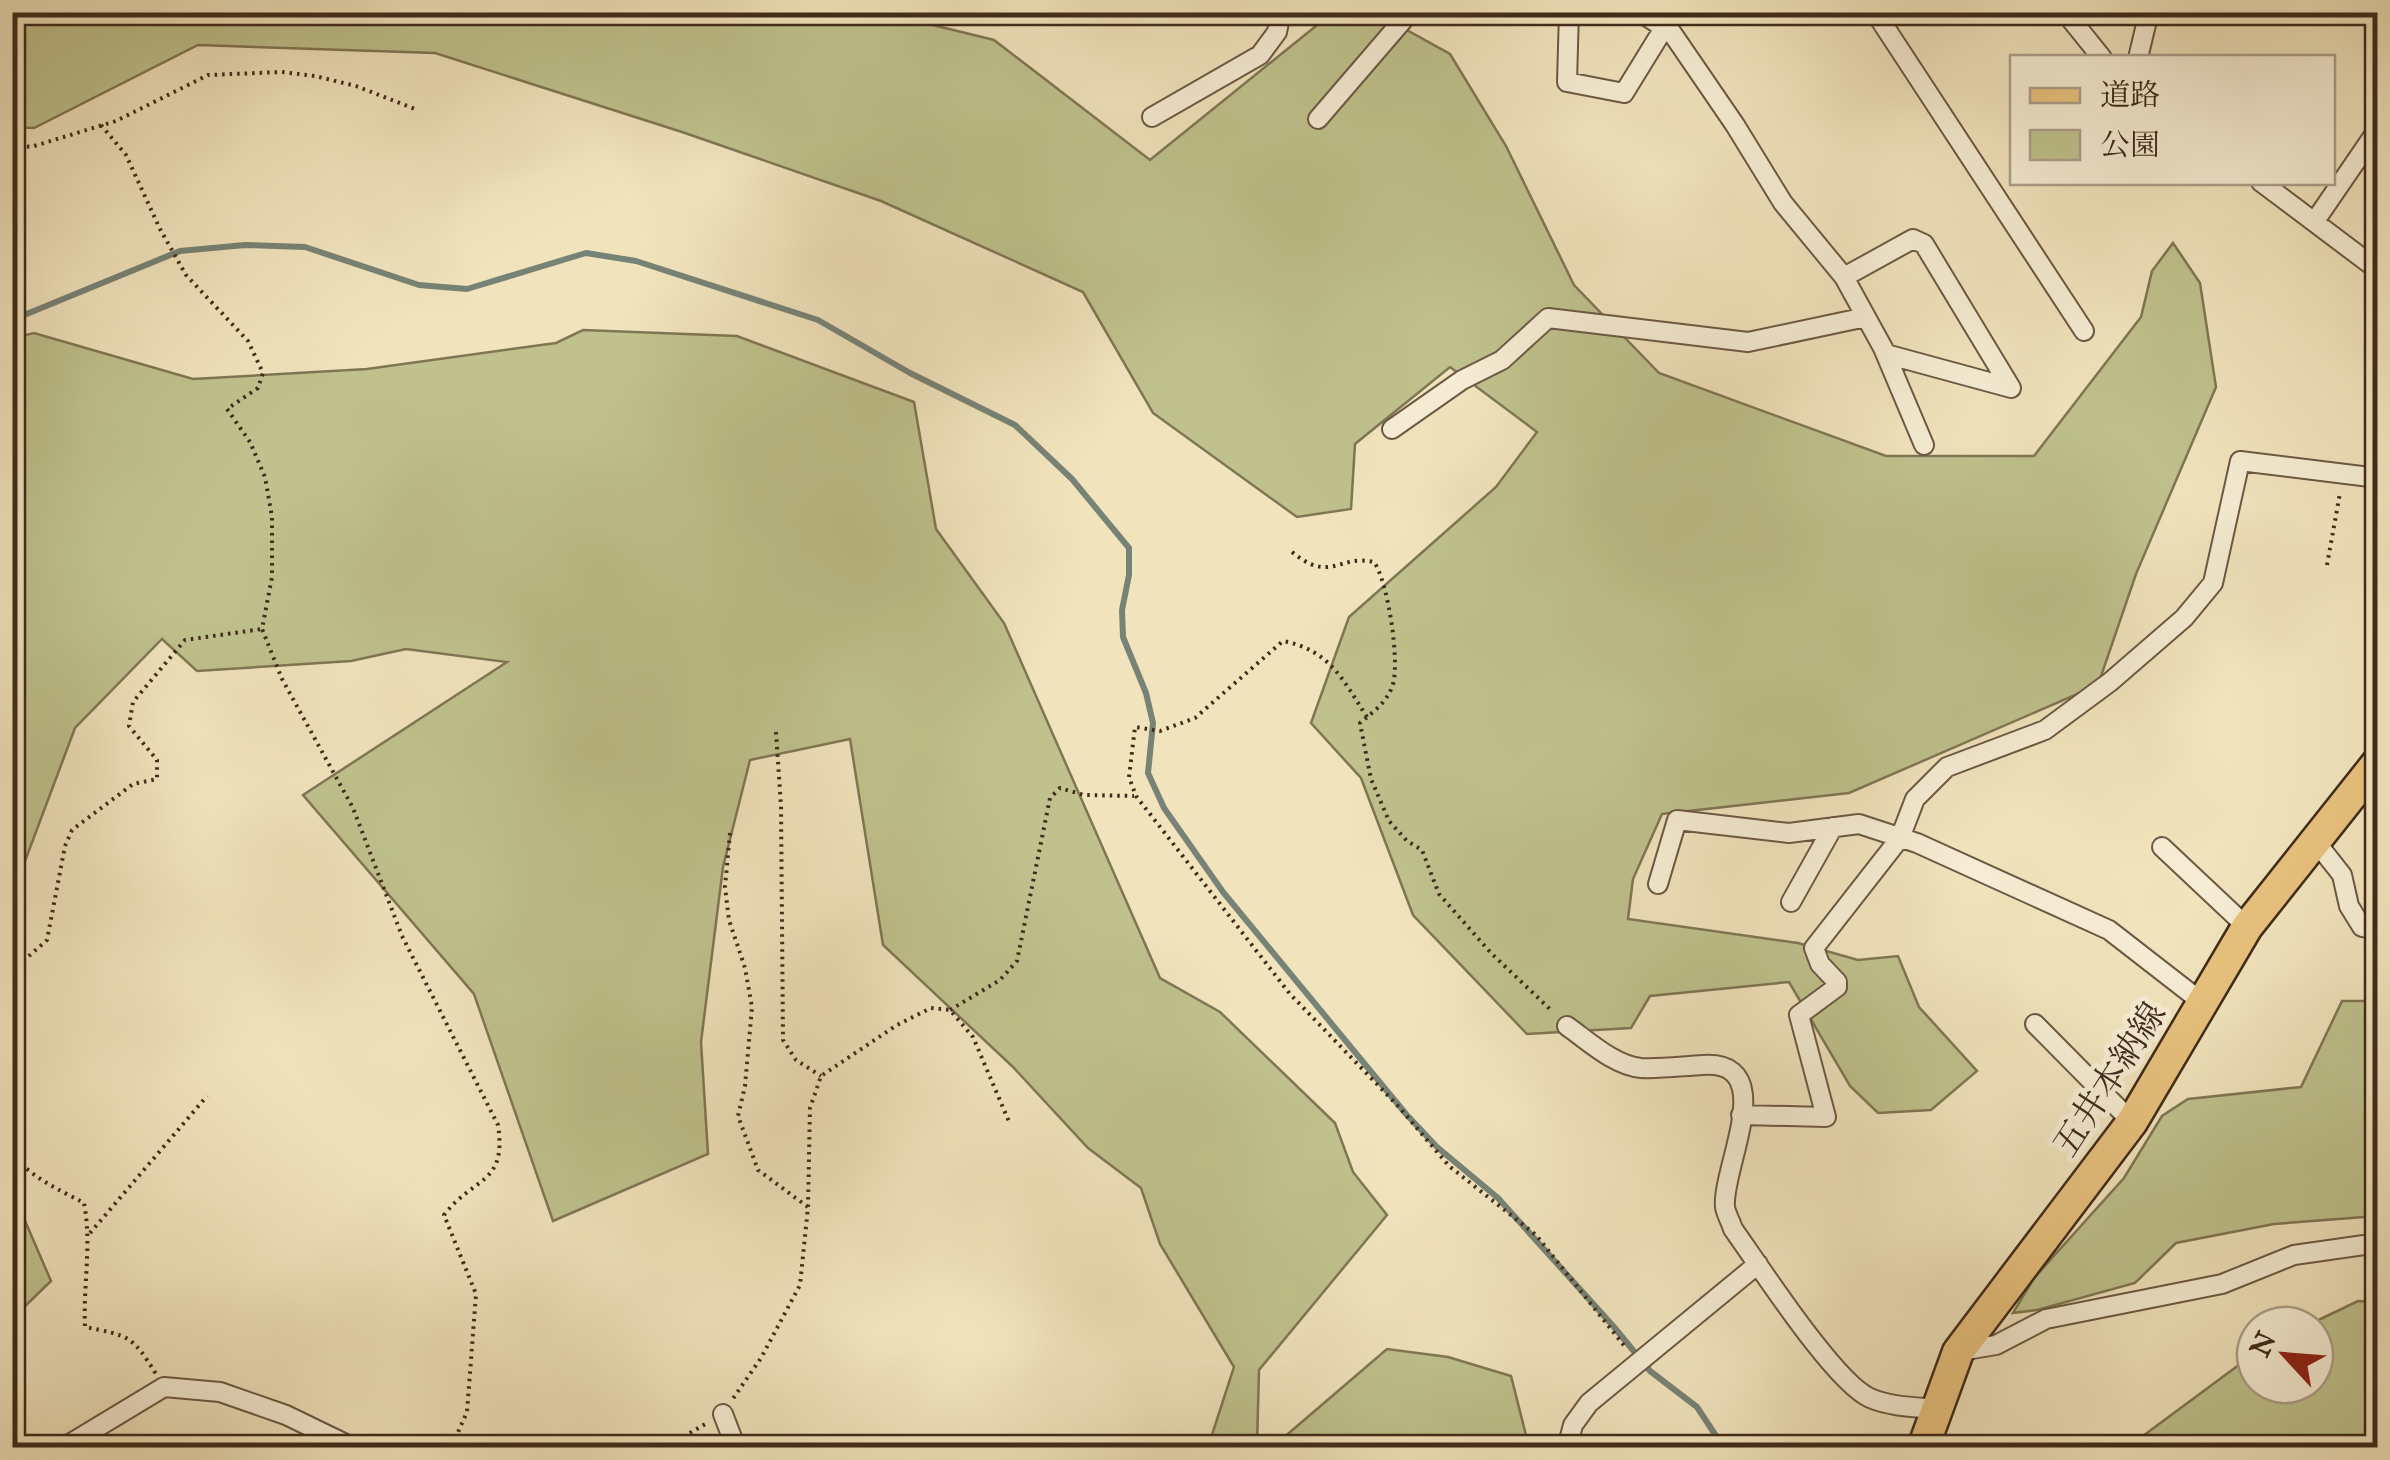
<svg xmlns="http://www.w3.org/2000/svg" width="2390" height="1460" font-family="'IM FELL Great Primer','Noto Serif JP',serif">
  <rect width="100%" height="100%" fill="#f1e4bd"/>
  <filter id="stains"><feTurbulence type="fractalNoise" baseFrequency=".002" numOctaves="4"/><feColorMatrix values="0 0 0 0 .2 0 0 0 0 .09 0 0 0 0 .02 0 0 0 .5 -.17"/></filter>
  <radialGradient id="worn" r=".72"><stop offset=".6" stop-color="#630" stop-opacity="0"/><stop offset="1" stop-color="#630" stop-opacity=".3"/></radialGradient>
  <!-- green -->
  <path fill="#bfc28d" stroke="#807654" stroke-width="2.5" d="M12 13H884L994 40 1150 160 1332 13H1376L1450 54 1506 146 1574 285 1659 373 1886 456H2034L2141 317 2152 271 2173 243 2200 283 2216 387 2136 574 2098 685 1849 793 1662 814 1633 879 1628 919 1798 943 1858 960 1898 956 1919 1007 1977 1071 1931 1110 1878 1113 1850 1086 1789 982 1650 996 1631 1028 1527 1034 1413 915 1361 778 1311 723 1349 617 1496 487 1537 432 1450 367 1355 444 1351 509 1297 517 1153 413 1083 292 881 201 682 132 435 53 198 45 34 128 13 127Z
    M583 330 737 336 914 402 936 529 1004 623 1160 978 1220 1012 1335 1123 1353 1172 1387 1215 1259 1370 1257 1446 1282 1439 1387 1349 1448 1357 1511 1376 1529 1447H1208L1234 1367 1160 1244 1141 1188 1088 1148 1013 1067 883 945 850 739 750 760 723 867 701 1042 708 1154 553 1221 474 994 303 795 507 662 406 649 351 661 197 671 162 639 75 728 13 893V338L34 333 193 379 367 369 556 343Z
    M2342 1001H2373L2377 1010V1216L2274 1224 2176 1243 2135 1283 2037 1310 2013 1313 2034 1278 2124 1178 2162 1116 2188 1099 2301 1087Z
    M13 1193 51 1281 13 1318H12Z
    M2358 1301 2377 1302V1447H2128L2255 1353V1385H2315V1325H2308Z"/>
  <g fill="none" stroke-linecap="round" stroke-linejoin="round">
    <!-- stream -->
    <path stroke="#778376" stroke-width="6" d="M12 320 180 251 245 245 305 247 419 285 467 289 586 253 636 261 818 320 910 373 1015 425 1072 479 1129 548V575L1122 610 1123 637 1146 693 1153 723 1148 773 1164 808 1223 892 1406 1114 1437 1147 1498 1198 1614 1327 1650 1371 1697 1407 1724 1448"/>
    <!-- minor casing -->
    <g stroke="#6c5944" stroke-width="22">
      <path id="minor" d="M1569 12 1567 82 1624 93 1664 28
        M1640 12 1672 33 1735 125 1783 203 1844 277 1883 348 1924 445
        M1875 12 2084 331
        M2065 12 2102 58
        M2138 58 2149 12
        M1152 117 1260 55 1277 32 1281 12
        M1318 119 1410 12
        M2261 182 2378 270
        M2315 221 2378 129
        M1844 277 1913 239 1924 244 2011 388 1886 354
        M1392 429 1462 380 1502 360 1548 318 1748 342 1866 317
        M2316 842 2342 875 2349 906 2362 927 2378 930
        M2162 847 2247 927
        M1658 884 1677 820 1789 833 1859 824 1917 843 2109 930 2203 1003
        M1791 902 1833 827
        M2035 1024 2132 1122
        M1567 1026C1588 1041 1615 1066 1641 1068 1661 1069 1683 1066 1703 1065 1781 1060 1721 1169 1725 1207 1726 1214 1731 1222 1733 1229 1759 1265 1834 1382 1870 1398 1891 1407 1915 1407 1938 1409
        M1741 1115 1826 1117 1799 1015 1837 987V982L1820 964 1814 948 1900 838 1915 799 1947 767 2045 730 2110 682 2184 618 2213 583 2240 461 2378 478
        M1960 1351 1996 1345 2046 1319 2222 1284 2294 1255 2378 1243
        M723 1414 736 1448
        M63 1448 164 1387 220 1392 286 1415 354 1448
        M1567 1448 1573 1425 1589 1403 1758 1264"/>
    </g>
    <!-- primary casing -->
    <g stroke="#402b1b" stroke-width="35">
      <path id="primary" d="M1923 1448 1958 1352 2132 1122 2247 927 2378 762"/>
    </g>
    <!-- path -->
    <path stroke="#402b1b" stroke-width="4" stroke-dasharray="2.5 5" stroke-linecap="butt" d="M101 125 126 155 160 229 186 275 248 341 263 373 258 388 227 409 250 442 265 477 272 517V577L262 629 282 679 353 808 402 936 498 1125C507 1185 474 1176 444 1215L476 1294 467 1412 454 1441
      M12 145 31 147 116 121 208 75 282 72 315 76 356 86 415 109
      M1292 552C1331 584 1338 554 1374 562 1388 581 1401 666 1392 687 1386 703 1372 713 1360 723L1371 779 1389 821 1407 841 1422 850 1439 894 1491 953 1553 1012
      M2327 565 2340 493
      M1367 717C1343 680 1330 650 1283 641L1195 718 1160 731 1135 727 1129 777 1136 796 1290 994 1399 1107 1449 1166 1536 1235 1626 1348
      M776 732 781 806 783 1040 796 1060 821 1076
      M730 833 725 887 729 920 745 968 752 1007 745 1086 738 1116 758 1170 808 1207 800 1285 761 1358 732 1400
      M12 971 47 940 65 846 72 830 133 784 157 779V760L129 726 133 702 185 640 262 629
      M950 1010 1000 980 1017 961 1050 798 1060 788 1084 795 1134 796
      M12 1152C27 1176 60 1190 84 1203 92 1244 83 1285 85 1327 129 1336 132 1335 156 1374
      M808 1207 810 1108 821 1076 897 1025 931 1008 950 1010 973 1037 1010 1124
      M90 1233 207 1096
      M428 1448 461 1440 543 1448
      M648 1448 673 1443 707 1423"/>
    <!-- minor -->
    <use href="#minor" stroke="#f6edd4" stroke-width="18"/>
    <!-- primary -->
    <use href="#primary" stroke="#e8c27e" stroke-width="30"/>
  </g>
  <g text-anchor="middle" stroke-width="10" stroke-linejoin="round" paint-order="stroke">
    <!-- street labels -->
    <g font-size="35" fill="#402b1b" stroke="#f6edd4">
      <text transform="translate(2109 1079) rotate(-57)" y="12">五井本納線</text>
    </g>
  </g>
  <!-- margin -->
  <rect width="2390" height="1460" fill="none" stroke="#f1e4bd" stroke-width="50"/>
  <rect x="15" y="15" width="2360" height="1430" fill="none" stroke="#402b1b" stroke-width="5"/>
  <rect x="25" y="25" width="2340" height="1410" fill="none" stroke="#402b1b" stroke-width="2.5"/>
  <!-- legend -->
  <rect x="2010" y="55" width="325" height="130" fill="#f6edd4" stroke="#ad9f8a" stroke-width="2.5"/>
  <rect x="2030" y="88" width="50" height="15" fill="#e8c27e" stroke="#ad9f8a" stroke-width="2.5"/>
  <text x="2100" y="105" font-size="30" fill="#402b1b">道路</text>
  <rect x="2030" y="130" width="50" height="30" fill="#bfc28d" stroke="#ad9f8a" stroke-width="2.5"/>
  <text x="2100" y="155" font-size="30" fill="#402b1b">公園</text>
  <!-- north arrow -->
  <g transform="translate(2285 1355) rotate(296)"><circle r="48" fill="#f6edd4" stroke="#ad9f8a" stroke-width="2.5"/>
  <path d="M0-8L18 38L0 25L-18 38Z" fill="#8f2418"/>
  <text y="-15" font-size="28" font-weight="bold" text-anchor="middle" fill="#402b1b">N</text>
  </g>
  <rect width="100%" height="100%" filter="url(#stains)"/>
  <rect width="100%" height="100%" fill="url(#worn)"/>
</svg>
